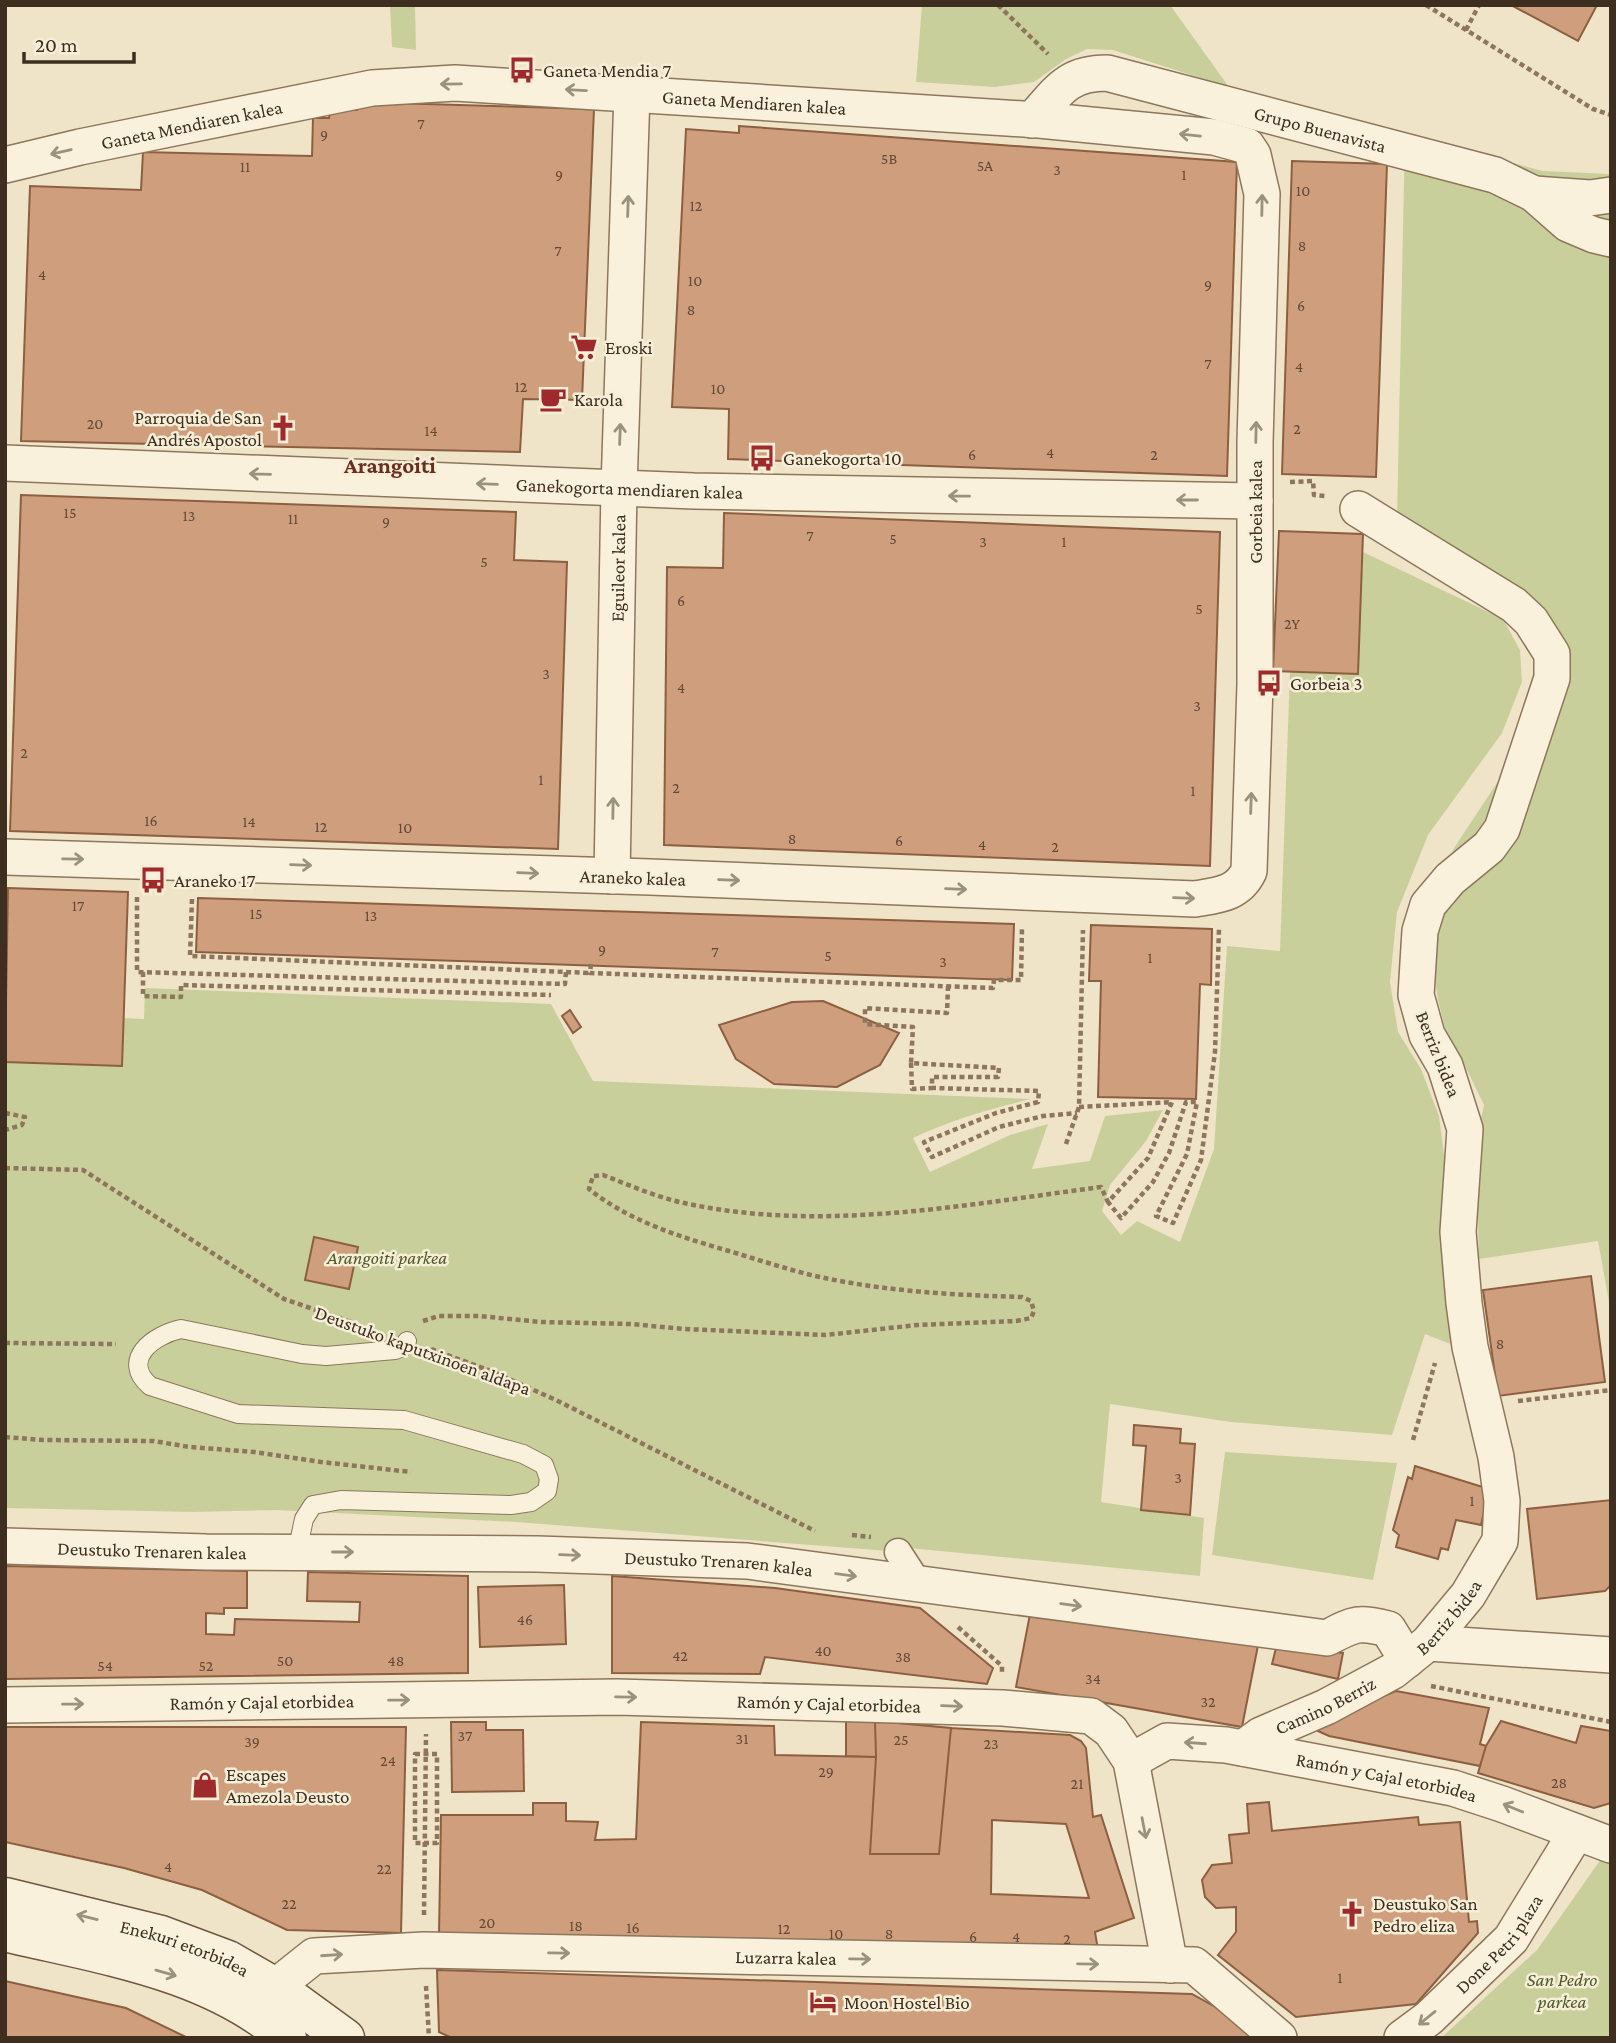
<svg xmlns="http://www.w3.org/2000/svg" width="1616" height="2043" font-family="'Crimson Pro',serif">
  <rect width="100%" height="100%" fill="#f0e4c8"/>
  <!-- green -->
  <path fill="#c9cf9b" d="M390 5H415L416 50 392 47Z
    M922 5H1170L1229 87 1113 50 1087 49 1066 59 1034 82 995 87 916 82Z
    M1405 134 1543 171 1611 174V1313L1598 1241 1479 1259 1476 1141 1484 1105 1468 1072 1448 1040 1438 1000 1432 962 1437 896 1454 848 1559 689 1564 648 1397 519Z
    M1363 552 1503 619 1520 650 1522 682 1502 733 1428 835 1397 912 1390 982 1398 1032 1421 1069 1439 1116 1446 1170 1453 1345 1425 1334 1392 1435 1231 1422 1110 1404 1101 1502 1204 1518 1200 1576 909 1548 889 1551 516 1522 276 1510 193 1512 5 1508V1062L122 1066 124 1018 144 1019 145 988 551 1004 593 1081 1031 1099C990 1109 951 1120 913 1138L930 1172 1010 1135 1048 1124 1032 1169 1090 1161 1105 1116 1163 1110 1146 1141 1110 1185 1102 1211 1121 1235 1137 1221 1180 1242 1214 1149 1227 946 1280 951 1290 671 1358 673Z
    M1225 1452 1397 1463 1373 1580 1212 1555Z
    M1601 1859 1611 1863V2038H1441L1537 1950Z"/>
  <!-- building -->
  <path fill="#cf9f7d" stroke="#8d5f41" stroke-width="2" fill-rule="evenodd" d="M1511 5H1597L1578 41Z
    M358 102 594 109 582 400 523 399 520 452 21 441 30 186 141 190 143 152 312 156 313 118H329L330 110H357Z
    M739 126 1237 162 1227 476 728 459 729 409 672 407 686 129 739 133Z
    M1292 161 1387 164 1376 477 1282 474Z
    M21 495 516 512 514 560 567 562 558 849 10 831Z
    M724 513 1220 532 1210 866 664 845 667 567 723 568Z
    M1279 531 1363 534 1358 674 1273 671Z
    M8 888 128 892 122 1066 5 1062Z
    M198 898 1014 924 1012 980 196 952Z
    M1091 925 1212 929 1211 985 1200 984 1196 1099 1098 1097 1101 981H1089Z
    M823 1001 899 1033 880 1065 837 1087 774 1084 736 1059 719 1025 792 1002Z
    M570 1010 581 1027 573 1033 562 1016Z
    M314 1237 358 1247 349 1289 305 1280Z
    M1591 1276 1605 1382 1498 1396 1483 1290Z
    M1134 1425 1181 1429 1180 1443 1195 1444 1190 1515 1141 1510 1146 1446 1133 1445Z
    M1415 1466 1489 1489 1481 1525 1456 1520 1448 1550 1441 1548 1438 1559 1396 1547 1399 1535 1393 1530 1408 1477 1412 1479Z
    M1611 1500V1585L1605 1591 1537 1599 1527 1509Z
    M5 1566 247 1571V1608H224V1614L206 1613V1634L234 1635 235 1619 359 1622 360 1602 307 1601 308 1572 468 1576V1673L5 1679Z
    M612 1576 775 1588 920 1608 993 1668 987 1684 765 1657 760 1674 612 1673Z
    M564 1585 566 1644 480 1647 478 1587Z
    M1030 1614 1259 1640 1242 1727 1016 1687Z
    M1276 1648 1343 1653 1338 1679 1272 1664Z
    M1396 1691 1489 1708 1480 1744 1486 1746 1480 1766 1329 1736 1318 1731V1726L1321 1721Z
    M846 1720 875 1721 876 1757 846 1756Z
    M875 1721 951 1728 939 1854H870L876 1757Z
    M1501 1721 1576 1743 1581 1726 1611 1731V1803L1594 1808 1478 1773 1486 1746Z
    M451 1722H486V1730H523L524 1791 452 1792Z
    M641 1722 774 1726 775 1755 876 1757 870 1854H939L951 1728 1070 1735 1081 1741 1086 1748 1093 1817 1101 1815 1134 1918 1095 1932 1098 1950 439 1935 441 1815H533V1803H566V1821L598 1822 595 1840 636 1839ZM992 1820 1066 1824 1089 1898 991 1894Z
    M5 1727H406L401 1933 287 1930 202 1890 124 1868 5 1842Z
    M1269 1802 1272 1831 1418 1817 1419 1825 1460 1822 1469 1922 1477 1921 1478 1933 1416 2004 1296 2017 1218 1955 1236 1932V1907L1216 1908 1205 1897 1202 1880 1212 1865 1232 1863 1229 1835 1249 1833 1247 1804Z
    M437 1970 1192 1994 1253 2028 1252 2038H452L439 2032Z
    M5 1981 126 2008 188 2038H5Z"/>
  <g fill="none" stroke-linecap="round" stroke-linejoin="round">
    <!-- service casing -->
    <g stroke="#8d765c" stroke-width="20">
      <path id="service" d="M297 1552 304 1519 313 1505 341 1500 511 1505 531 1502 547 1491 549 1479 544 1465 523 1454 404 1420 238 1414 150 1386C120 1360 153 1335 181 1329L302 1354 326 1356 395 1350 403 1347 407 1341"/>
    </g>
    <!-- pedestrian casing -->
    <g stroke="#8d765c" stroke-width="29">
      <path id="pedestrian" d="M898 1552 911 1572"/>
    </g>
    <!-- minor casing -->
    <g stroke="#8d765c" stroke-width="38">
      <g id="minor">
        <path id="s1" d="M1032 120C1058 92 1066 73 1107 73L1495 175 1534 194 1568 224 1594 235 1611 239"/>
        <path id="s2" d="M5 165 80 147 372 88 455 83 1039 120 1214 137 1247 146 1253 155 1262 194 1255 442V684L1249 871C1238 894 1219 895 1195 899L650 877 5 857"/>
        <path d="M1534 194 1590 198 1611 195"/>
        <path id="s3" d="M5 463 694 491 1255 501"/>
        <path id="s4" d="M612 876 619 488 632 93"/>
        <path id="s5" d="M5 1546 206 1552 537 1554 747 1561 1327 1638C1354 1624 1358 1621 1388 1629L1407 1660"/>
        <path d="M1428 1643 1611 1655"/>
        <path id="s6" d="M5 1705 617 1697 1003 1708 1091 1716 1111 1731 1131 1761 1170 1965"/>
        <path id="s7" d="M1243 1748 1261 1735 1326 1707 1393 1671 1428 1643 1468 1595 1500 1541 1502 1501 1496 1457 1470 1347 1464 1303 1458 1232 1465 1129 1445 1066 1427 1035 1416 995 1420 931 1428 905 1450 879 1489 847 1502 829 1552 678V654L1531 621 1514 605 1358 509"/>
        <path id="s8" d="M1131 1761 1167 1741 1226 1745 1453 1788 1502 1804 1611 1845"/>
        <path id="s9" d="M275 1987 314 1956 424 1950 1194 1965 1279 2038"/>
        <path id="s10" d="M1402 2038 1429 2018 1511 1939 1576 1833"/>
      </g>
    </g>
    <!-- secondary casing -->
    <g stroke="#6f573f" stroke-width="41">
      <g id="secondary">
        <path id="s11" d="M5 1897 161 1935 228 1960 275 1987 345 2038"/>
        <path d="M5 1932C101 1955 211 1970 287 2038"/>
      </g>
    </g>
    <!-- path -->
    <path stroke="#8d765c" stroke-width="4.5" stroke-dasharray="5 3.5" stroke-linecap="butt" d="M998 5 1048 54
      M1426 5 1593 109 1611 115
      M1466 30 1479 5
      M1290 482 1313 481 1314 495 1325 496
      M137 897V972L565 984 566 971
      M192 899 190 956 590 973
      M591 964 590 973 993 988 994 980H1021L1022 928
      M143 972V996L181 997V985L551 995
      M948 986 947 1013 865 1008V1024L913 1027 911 1063 999 1068 998 1077H932V1088L1039 1091 1038 1102 996 1113 924 1142 932 1157 999 1127 1043 1116 1077 1113
      M911 1063 912 1089 932 1088
      M1079 1107 1172 1102 1148 1158 1108 1202 1121 1218 1153 1182 1169 1153 1186 1102H1197L1187 1154 1156 1216 1173 1223 1201 1160 1215 1052 1219 929
      M5 1113 25 1117 22 1125 5 1130
      M1066 1144 1079 1107 1083 930
      M5 1168 83 1170 284 1299 357 1324
      M423 1321 439 1316H479L541 1322 631 1324 684 1329 826 1335 917 1325 1016 1321 1031 1318 1034 1311 1031 1301 1022 1297C951 1295 880 1291 811 1275 783 1268 756 1259 729 1251 680 1237 629 1221 589 1189L593 1176 603 1175C629 1185 656 1197 684 1203 821 1233 963 1205 1101 1187L1108 1202
      M5 1343 116 1344
      M431 1349 491 1371 556 1400 815 1531
      M1518 1401 1611 1390
      M5 1437 43 1440 153 1441 190 1447 254 1452 321 1462 411 1472
      M1413 1440 1435 1363
      M852 1535 871 1537
      M958 1627 1002 1666V1673
      M1431 1686 1611 1722
      M415 1754H437V1843H415Z
      M424 1915 426 1734
      M426 1986 429 2038"/>
    <!-- service -->
    <use href="#service" stroke="#faf1dc" stroke-width="18"/>
    <!-- pedestrian -->
    <use href="#pedestrian" stroke="#faf1dc" stroke-width="26"/>
    <!-- minor -->
    <use href="#minor" stroke="#faf1dc" stroke-width="35"/>
    <!-- secondary -->
    <use href="#secondary" stroke="#faf1dc" stroke-width="38"/>
  </g>
  <!-- one-way arrows -->
  <defs><path id="oneway-shaft" d="M-6 0H5M1.5-3L5.5 0L1.5 3" fill="none" stroke-width="1.6" stroke-linecap="round" stroke-linejoin="round" transform="scale(1.75)"/></defs>
  <g stroke="#9c907e">
    <use href="#oneway-shaft" transform="translate(451 84) rotate(179)"/>
    <use href="#oneway-shaft" transform="translate(576 90) rotate(-177)"/>
    <use href="#oneway-shaft" transform="translate(1190 135) rotate(-174)"/>
    <use href="#oneway-shaft" transform="translate(61 152) rotate(167)"/>
    <use href="#oneway-shaft" transform="translate(1262 205) rotate(-89)"/>
    <use href="#oneway-shaft" transform="translate(628 206) rotate(-88)"/>
    <use href="#oneway-shaft" transform="translate(1256 432) rotate(-89)"/>
    <use href="#oneway-shaft" transform="translate(620 434) rotate(-88)"/>
    <use href="#oneway-shaft" transform="translate(260 474) rotate(-178)"/>
    <use href="#oneway-shaft" transform="translate(487 484) rotate(-178)"/>
    <use href="#oneway-shaft" transform="translate(959 496) rotate(-179)"/>
    <use href="#oneway-shaft" transform="translate(1187 500) rotate(-180)"/>
    <use href="#oneway-shaft" transform="translate(1251 803) rotate(-88)"/>
    <use href="#oneway-shaft" transform="translate(613 808) rotate(-89)"/>
    <use href="#oneway-shaft" transform="translate(73 859) rotate(1)"/>
    <use href="#oneway-shaft" transform="translate(301 865) rotate(2)"/>
    <use href="#oneway-shaft" transform="translate(528 873) rotate(2)"/>
    <use href="#oneway-shaft" transform="translate(729 880) rotate(2)"/>
    <use href="#oneway-shaft" transform="translate(956 889) rotate(2)"/>
    <use href="#oneway-shaft" transform="translate(1184 898) rotate(2)"/>
    <use href="#oneway-shaft" transform="translate(343 1552)"/>
    <use href="#oneway-shaft" transform="translate(570 1555) rotate(2)"/>
    <use href="#oneway-shaft" transform="translate(846 1575) rotate(8)"/>
    <use href="#oneway-shaft" transform="translate(1071 1605) rotate(8)"/>
    <use href="#oneway-shaft" transform="translate(626 1697) rotate(1)"/>
    <use href="#oneway-shaft" transform="translate(399 1700) rotate(-1)"/>
    <use href="#oneway-shaft" transform="translate(73 1704) rotate(-1)"/>
    <use href="#oneway-shaft" transform="translate(952 1706) rotate(2)"/>
    <use href="#oneway-shaft" transform="translate(1195 1743) rotate(-176)"/>
    <use href="#oneway-shaft" transform="translate(1513 1808) rotate(-158)"/>
    <use href="#oneway-shaft" transform="translate(1144 1828) rotate(79)"/>
    <use href="#oneway-shaft" transform="translate(87 1917) rotate(-166)"/>
    <use href="#oneway-shaft" transform="translate(559 1953) rotate(1)"/>
    <use href="#oneway-shaft" transform="translate(332 1955) rotate(-4)"/>
    <use href="#oneway-shaft" transform="translate(860 1959) rotate(1)"/>
    <use href="#oneway-shaft" transform="translate(1088 1964) rotate(1)"/>
    <use href="#oneway-shaft" transform="translate(166 1973) rotate(16)"/>
    <use href="#oneway-shaft" transform="translate(1427 2018) rotate(141)"/>
  </g>
  <!-- icons -->
  <defs>
    <g id="bus-bare" transform="scale(2.1)"><path d="M-5-6H5V4H4V6H2V4H-2V6H-4V4H-5ZM-3.5-4V0h7V-4ZM-3.5 1.2v1.5H-2V1.2ZM2 1.2v1.5H3.5V1.2Z" fill="#9e2a2b" stroke="#f7eed8" stroke-width="2.5" paint-order="stroke"/></g>
    <g id="supermarket-bare" transform="scale(2.1)"><path d="M-6-5.5h2.5l.6 2H6L4.5 2H-2.5L-4.4-4H-6ZM-1.5 3.2a1.3 1.3 0 1 0 .1 0ZM3 3.2a1.3 1.3 0 1 0 .1 0Z" fill="#9e2a2b" stroke="#f7eed8" stroke-width="2.5" paint-order="stroke"/></g>
    <g id="cafe-bare" transform="scale(2.1)"><path d="M-5.5-4.5H6V0H3Q3 3.5 0 3.5H-2.5Q-5.5 3.5-5.5 0ZM3-3.2v2h1.7v-2ZM-6 4.5H4V6H-6Z" fill="#9e2a2b" stroke="#f7eed8" stroke-width="2.5" paint-order="stroke"/></g>
    <g id="church-bare" transform="scale(2.1)"><path d="M-1.2-6h2.4v3.5h3.3v2.4h-3.3V6h-2.4V-.1h-3.3v-2.4h3.3Z" fill="#9e2a2b" stroke="#f7eed8" stroke-width="2.5" paint-order="stroke"/></g>
    <g id="shop-bare" transform="scale(2.1)"><path d="M-5-2.5h2.3a2.7 3.5 0 0 1 5.4 0H5L5.5 6h-11ZM-1.5-2.5h3a1.5 2.3 0 0 0-3 0Z" fill="#9e2a2b" stroke="#f7eed8" stroke-width="2.5" paint-order="stroke"/></g>
    <g id="hotel-bare" transform="scale(2.1)"><path d="M-6-4.5h1.5V1H6V5H4.5V3h-9V5H-6ZM-4 0a1.8 1.8 0 1 1 3.6 0ZM.5 0V-2.5h3Q6-2.5 6 0Z" fill="#9e2a2b" stroke="#f7eed8" stroke-width="2.5" paint-order="stroke"/></g>
  </defs>
  <g fill-rule="evenodd">
    <use href="#bus-bare" x="522" y="70"/>
    <use href="#supermarket-bare" x="584" y="347"/>
    <use href="#cafe-bare" x="553" y="399"/>
    <use href="#church-bare" x="283" y="428"/>
    <use href="#bus-bare" x="762" y="458"/>
    <use href="#bus-bare" x="1269" y="683"/>
    <use href="#bus-bare" x="153" y="880"/>
    <use href="#shop-bare" x="205" y="1785"/>
    <use href="#church-bare" x="1352" y="1914"/>
    <use href="#hotel-bare" x="823" y="2002"/>
  </g>
  <g text-anchor="middle" stroke-width="5" stroke-linejoin="round" paint-order="stroke">
    <!-- number labels -->
    <g font-size="16" fill="#624a37">
      <text x="421" y="129">7</text>
      <text x="324" y="140">9</text>
      <text x="889" y="164">5B</text>
      <text x="985" y="171">5A</text>
      <text x="245" y="172">11</text>
      <text x="1057" y="175">3</text>
      <text x="559" y="180">9</text>
      <text x="1184" y="180">1</text>
      <text x="1303" y="196">10</text>
      <text x="696" y="211">12</text>
      <text x="1302" y="251">8</text>
      <text x="558" y="256">7</text>
      <text x="42" y="280">4</text>
      <text x="695" y="286">10</text>
      <text x="1208" y="290">9</text>
      <text x="1301" y="311">6</text>
      <text x="691" y="315">8</text>
      <text x="1208" y="369">7</text>
      <text x="1299" y="372">4</text>
      <text x="521" y="392">12</text>
      <text x="718" y="394">10</text>
      <text x="95" y="429">20</text>
      <text x="1297" y="434">2</text>
      <text x="431" y="436">14</text>
      <text x="1050" y="458">4</text>
      <text x="972" y="460">6</text>
      <text x="1154" y="460">2</text>
      <text x="70" y="518">15</text>
      <text x="189" y="521">13</text>
      <text x="293" y="524">11</text>
      <text x="386" y="527">9</text>
      <text x="810" y="541">7</text>
      <text x="893" y="544">5</text>
      <text x="983" y="547">3</text>
      <text x="1064" y="547">1</text>
      <text x="484" y="567">5</text>
      <text x="681" y="606">6</text>
      <text x="1199" y="614">5</text>
      <text x="1292" y="629">2Y</text>
      <text x="546" y="679">3</text>
      <text x="681" y="693">4</text>
      <text x="1197" y="711">3</text>
      <text x="24" y="758">2</text>
      <text x="541" y="785">1</text>
      <text x="676" y="793">2</text>
      <text x="1193" y="796">1</text>
      <text x="151" y="826">16</text>
      <text x="249" y="827">14</text>
      <text x="321" y="832">12</text>
      <text x="405" y="833">10</text>
      <text x="792" y="844">8</text>
      <text x="899" y="846">6</text>
      <text x="982" y="850">4</text>
      <text x="1055" y="852">2</text>
      <text x="78" y="911">17</text>
      <text x="256" y="919">15</text>
      <text x="371" y="921">13</text>
      <text x="602" y="955">9</text>
      <text x="715" y="957">7</text>
      <text x="828" y="961">5</text>
      <text x="1150" y="963">1</text>
      <text x="943" y="967">3</text>
      <text x="1500" y="1349">8</text>
      <text x="1178" y="1483">3</text>
      <text x="1472" y="1506">1</text>
      <text x="525" y="1625">46</text>
      <text x="823" y="1656">40</text>
      <text x="680" y="1661">42</text>
      <text x="903" y="1662">38</text>
      <text x="285" y="1666">50</text>
      <text x="396" y="1666">48</text>
      <text x="105" y="1671">54</text>
      <text x="206" y="1671">52</text>
      <text x="1093" y="1684">34</text>
      <text x="1208" y="1707">32</text>
      <text x="465" y="1741">37</text>
      <text x="742" y="1744">31</text>
      <text x="901" y="1745">25</text>
      <text x="252" y="1747">39</text>
      <text x="991" y="1749">23</text>
      <text x="388" y="1766">24</text>
      <text x="826" y="1777">29</text>
      <text x="1559" y="1788">28</text>
      <text x="1077" y="1789">21</text>
      <text x="168" y="1872">4</text>
      <text x="384" y="1874">22</text>
      <text x="289" y="1909">22</text>
      <text x="487" y="1928">20</text>
      <text x="576" y="1931">18</text>
      <text x="633" y="1933">16</text>
      <text x="784" y="1934">12</text>
      <text x="836" y="1939">10</text>
      <text x="889" y="1939">8</text>
      <text x="973" y="1942">6</text>
      <text x="1016" y="1942">4</text>
      <text x="1067" y="1944">2</text>
      <text x="1340" y="1983">1</text>
    </g>
    <!-- poi labels -->
    <g font-size="19" fill="#3d2e20" stroke="#f7eed8" text-anchor="start">
      <text x="543" y="77">Ganeta Mendia 7</text>
      <text x="605" y="354">Eroski</text>
      <text x="574" y="406">Karola</text>
      <text x="262" y="424" text-anchor="end">Parroquia de San<tspan x="262" dy="22">Andrés Apostol</tspan></text>
      <text x="783" y="465">Ganekogorta 10</text>
      <text x="1290" y="690">Gorbeia 3</text>
      <text x="174" y="887">Araneko 17</text>
      <text x="226" y="1781">Escapes<tspan x="226" dy="22">Amezola Deusto</tspan></text>
      <text x="1373" y="1910">Deustuko San<tspan x="1373" dy="22">Pedro eliza</tspan></text>
      <text x="844" y="2009">Moon Hostel Bio</text>
    </g>
    <!-- street labels -->
    <g font-size="19" fill="#3d2e20" stroke="#f7eed8">
      <text dy="7" stroke="none"><textPath href="#s2" startOffset="758">Ganeta Mendiaren kalea</textPath></text>
      <text dy="7" stroke="none"><textPath href="#s2" startOffset="191">Ganeta Mendiaren kalea</textPath></text>
      <text dy="7" stroke="none"><textPath href="#s1" startOffset="313">Grupo Buenavista</textPath></text>
      <text dy="7" stroke="none"><textPath href="#s3" startOffset="625">Ganekogorta mendiaren kalea</textPath></text>
      <text transform="translate(1255 512) rotate(-90)" y="7">Gorbeia kalea</text>
      <text dy="7" stroke="none"><textPath href="#s4" startOffset="308">Eguileor kalea</textPath></text>
      <text transform="translate(633 877) rotate(2)" y="7">Araneko kalea</text>
      <text transform="translate(1439 1054) rotate(68)" y="7">Berriz bidea</text>
      <text transform="translate(423 1350) rotate(20)" y="7">Deustuko kaputxinoen aldapa</text>
      <text dy="7" stroke="none"><textPath href="#s5" startOffset="147">Deustuko Trenaren kalea</textPath></text>
      <text dy="7" stroke="none"><textPath href="#s5" startOffset="714">Deustuko Trenaren kalea</textPath></text>
      <text dy="7" stroke="none"><textPath href="#s7" startOffset="247">Berriz bidea</textPath></text>
      <text dy="7" stroke="none"><textPath href="#s6" startOffset="257">Ramón y Cajal etorbidea</textPath></text>
      <text dy="7" stroke="none"><textPath href="#s6" startOffset="824">Ramón y Cajal etorbidea</textPath></text>
      <text dy="7" stroke="none"><textPath href="#s7" startOffset="93">Camino Berriz</textPath></text>
      <text dy="7" stroke="none"><textPath href="#s8" startOffset="264">Ramón y Cajal etorbidea</textPath></text>
      <text dy="7" stroke="none"><textPath href="#s10" startOffset="136">Done Petri plaza</textPath></text>
      <text dy="7" stroke="none"><textPath href="#s11" startOffset="187">Enekuri etorbidea</textPath></text>
      <text dy="7" stroke="none"><textPath href="#s9" startOffset="522">Luzarra kalea</textPath></text>
    </g>
    <!-- park labels -->
    <g font-size="19" font-style="italic" fill="#4d5a26" stroke="#f7eed8">
      <text x="387" y="1264">Arangoiti parkea</text>
      <text x="1562" y="1986">San Pedro<tspan x="1562" dy="22">parkea</tspan></text>
    </g>
    <!-- quarter labels -->
    <g font-size="23" font-weight="bold" fill="#6b2e1e" stroke="#f7eed8">
      <text x="390" y="473">Arangoiti</text>
    </g>
  </g>
  <!-- border -->
  <rect width="1616" height="2043" fill="none" stroke="#3d2e20" stroke-width="14"/>
  <!-- scale -->
  <path d="M24 52v10h110v-10" fill="none" stroke="#3d2e20" stroke-width="3.5"/>
  <text x="35" y="52" font-size="21" fill="#3d2e20" stroke="#f7eed8" stroke-width="5" paint-order="stroke">20 m</text>
</svg>
